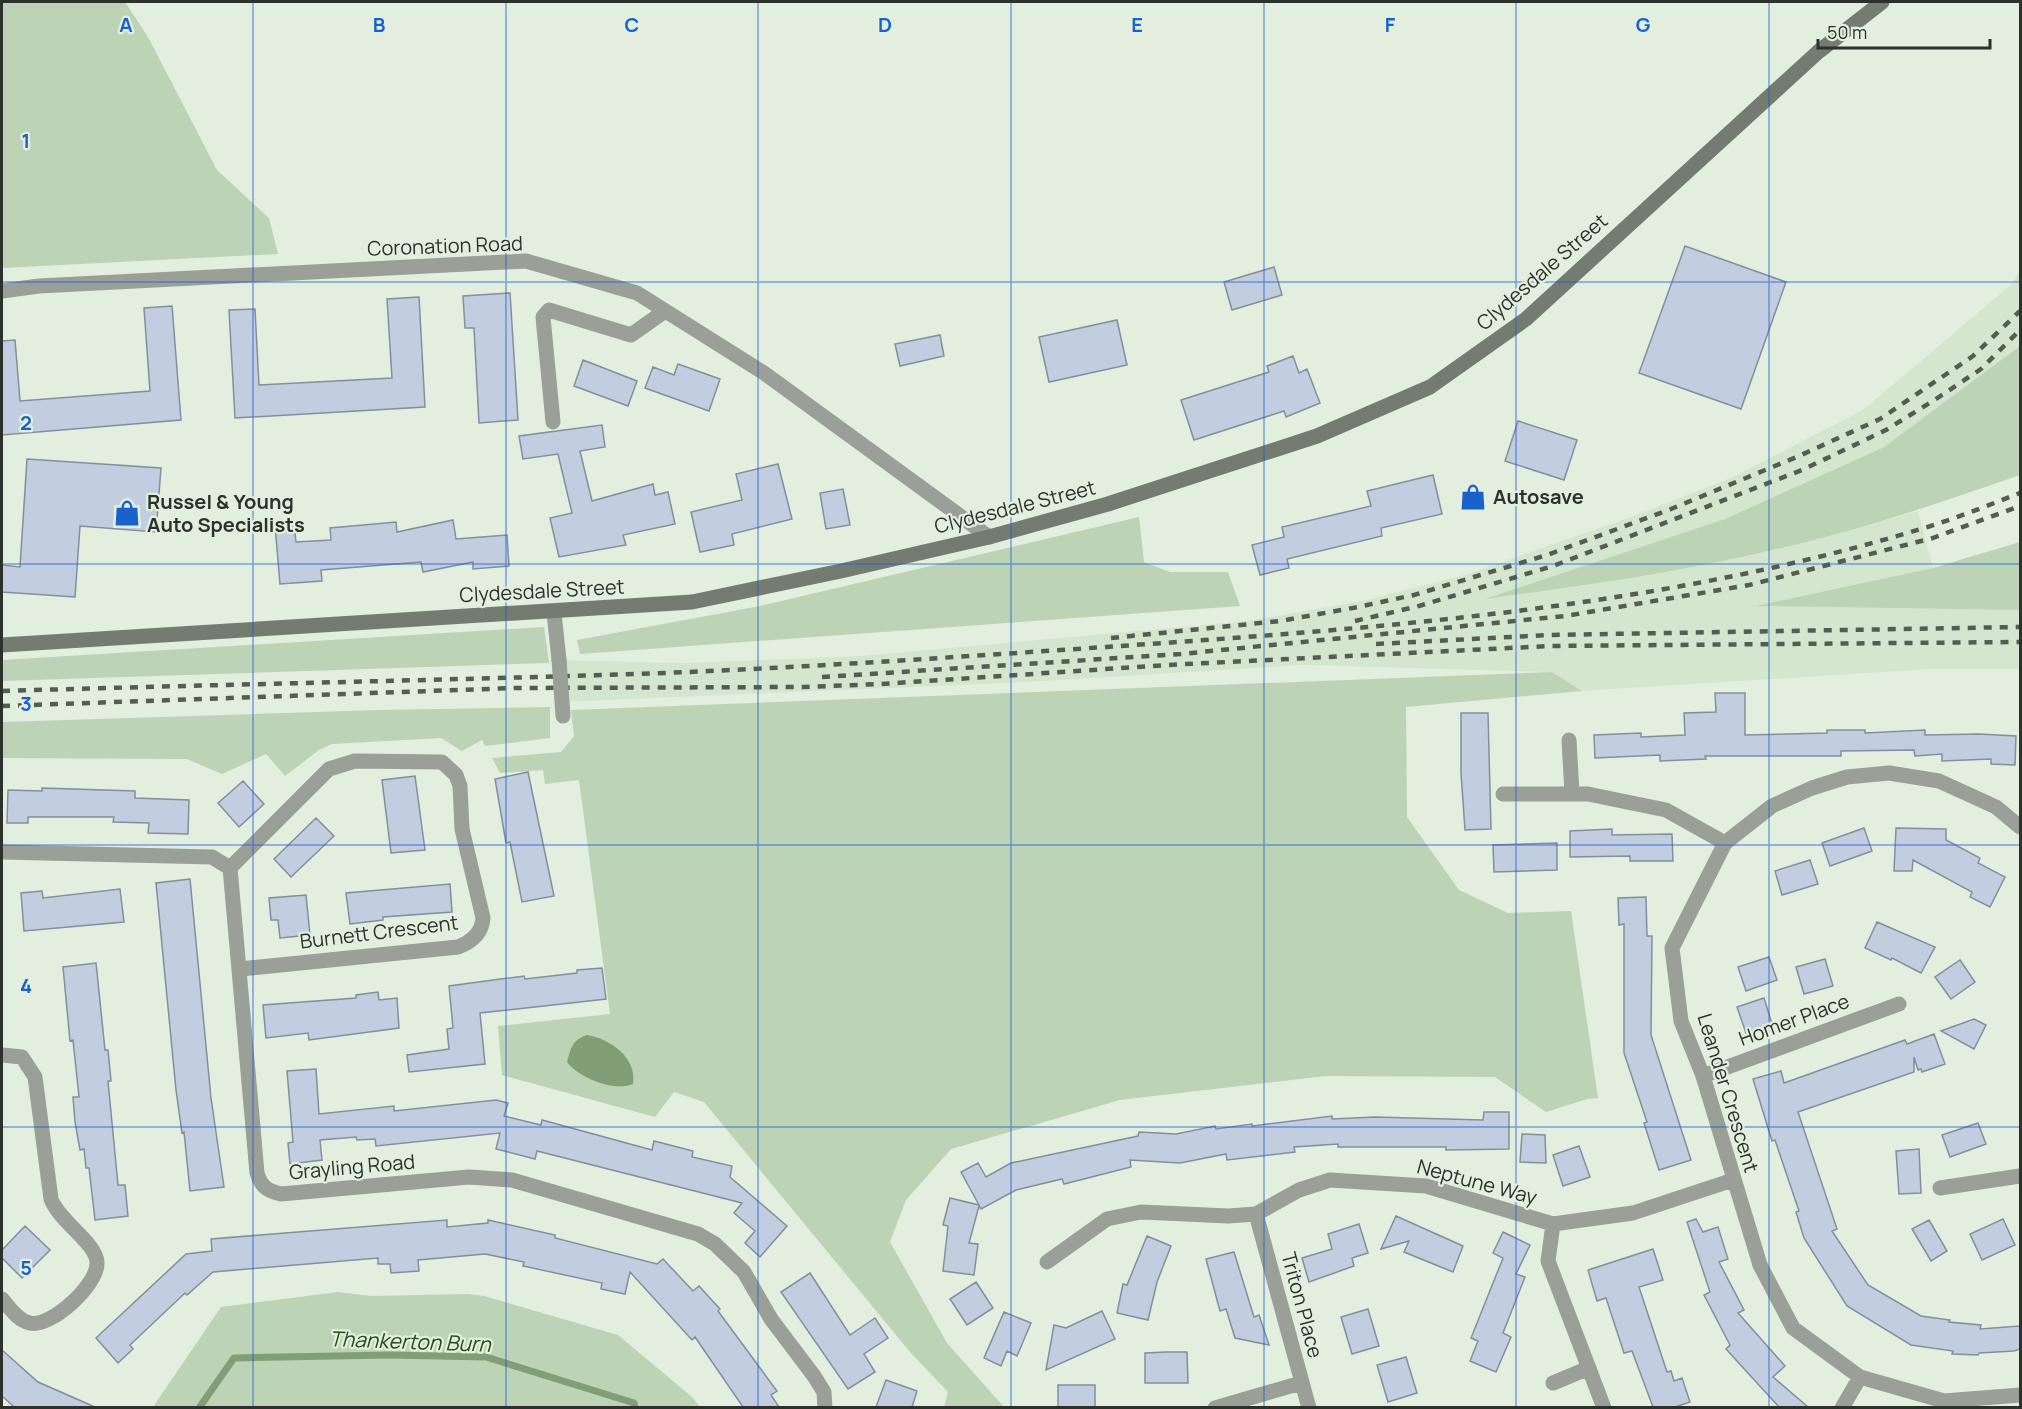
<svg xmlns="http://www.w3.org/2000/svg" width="2022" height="1409" font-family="Manrope,sans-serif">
  <rect width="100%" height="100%" fill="#e2efde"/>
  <!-- built -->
  <path fill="#d5e6ce" d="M2020 269V346L1884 447 1725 519 1490 598 1768 551 1918 511 1933 568 1760 606 2020 610V669H1932L1582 691 1552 672 1303 665 1029 682 562 702 559 660 685 663 861 656 1247 621 1363 601 1468 574 1642 513 1733 477 1863 410 2012 284Z"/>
  <!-- green -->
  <path fill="#bdd3b5" d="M2 2H125L148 37 217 170 269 218 278 254 2 268Z
    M2020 346V475C1937 504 1854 532 1768 551 1675 573 1580 586 1485 599L1725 519 1884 447Z
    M1139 517 1144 562 1170 572H1228L1240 606 580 654 577 640 760 606Z
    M2020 542V610L1756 606 1933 568Z
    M544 627 549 663 2 681V660Z
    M1552 672 1582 691 1406 707 1407 817 1459 890 1508 913 1571 911 1598 1098 1587 1099 1546 1112 1495 1077 1326 1076 1120 1100 951 1149 906 1200 890 1242 947 1343 1004 1407H944L948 1392 910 1352 704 1102 674 1092 655 1117 502 1075 498 1026 610 1014 579 780 545 784 543 770 500 773 492 758 561 752 574 736 571 710Z
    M550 707V738L485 746 482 740 462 751 441 738 332 744 319 750 285 776 266 754 222 774 187 759 2 758V722L379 710Z
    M338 1292 371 1296 468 1294 484 1296 618 1335 692 1397 700 1407H153L221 1307Z"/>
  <!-- water -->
  <path fill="#819e76" d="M587 1035C611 1039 637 1058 633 1084 614 1092 579 1078 567 1062 571 1048 572 1040 587 1035Z"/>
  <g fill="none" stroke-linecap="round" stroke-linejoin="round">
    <!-- stream -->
    <path stroke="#819e76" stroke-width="7" d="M199 1408 234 1358 389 1355 486 1357 634 1403 635 1408"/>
  </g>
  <!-- building -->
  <path fill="#c2cddf" stroke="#848e9e" stroke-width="1.5" d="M1685 246 1786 282 1741 409 1639 373Z
    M1274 267 1282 295 1232 310 1224 282Z
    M510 293 518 420 479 423 474 328H465L463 296Z
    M419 297 425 407 235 418 229 310 255 309 259 385 392 378 387 299Z
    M172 306 181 420 2 435V341L15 340 20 401 150 391 144 308Z
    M1117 320 1127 365 1049 382 1039 337Z
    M940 335 944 356 900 366 895 344Z
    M1293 356 1299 373 1307 369 1320 403 1286 417 1284 411 1194 440 1181 400 1269 372 1267 366Z
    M583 360 637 381 628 406 574 386Z
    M678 364 720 379 709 411 645 388 653 367 674 375Z
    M1518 421 1577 440 1564 480 1505 461Z
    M602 425 605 447 580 451 592 501 653 484 655 495 668 492 675 524 623 535 626 545 559 557 550 518 572 513 558 454 523 459 519 436Z
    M27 459 161 468 156 532 80 526 75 597 2 592V565L20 567Z
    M778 464 792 519 732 534 734 545 700 552 691 512 742 500 736 474Z
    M1433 475 1442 514 1381 528 1382 536 1287 559 1289 568 1260 575 1252 545 1284 537 1282 527 1371 506 1367 491Z
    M843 489 850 525 826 529 820 493Z
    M453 520 456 539 507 535 509 566 473 569V562L423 572 421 562 321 570 322 581 280 584 275 526 294 524 296 542 331 540 330 528 396 522 397 532Z
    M1715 693H1745V735L1827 733V730H1865V733L1925 730V735L1979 734 2016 736 2015 765 1991 764V759L1942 761V754L1915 756 1914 750 1841 751V756H1705L1706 759 1660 761V755L1595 758 1594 735 1641 733V737L1685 735 1684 713 1716 712Z
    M1461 713H1488L1491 829 1465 830 1461 773Z
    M528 772 554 896 522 902 510 842 506 843 495 779Z
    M415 776 425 850 391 853 382 780Z
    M243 781 264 804 239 827 218 803Z
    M42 788 135 791V798L189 800 188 834 148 833 149 823 113 822 114 817H28V823H7L8 790 42 791Z
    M316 818 334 836 291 877 274 859Z
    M1864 828 1872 851 1830 866 1822 843Z
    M1896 828 1946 829V840L1980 858 1978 863 2005 877 1990 907 1970 897 1972 892 1913 860 1912 871H1894Z
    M1612 829V835L1672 834 1673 861H1630V856L1570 857V831Z
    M1557 843V870L1494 872 1493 845Z
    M1810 860 1818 884 1782 895 1775 871Z
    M190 879 211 1098 224 1187 190 1191 184 1132 182 1133 176 1090 156 883Z
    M450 884 452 912 383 917V920L350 924 346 893Z
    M120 889 124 922 24 931 21 893 42 891 43 898Z
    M306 895 310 935 280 938 278 920H271L269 898Z
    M1646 897 1647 936H1652L1651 1035 1691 1160 1659 1170 1644 1123 1647 1122 1624 1053V924L1619 925 1618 898Z
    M1877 922 1935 947 1921 973 1892 958 1891 960 1865 948Z
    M1769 957 1777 980 1746 991 1738 967Z
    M1825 959 1833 986 1804 994 1796 967Z
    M1960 960 1975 982 1951 999 1935 977Z
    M96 963 105 1050H108L111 1081H108L118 1185H125L128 1216 95 1220 89 1168H86L84 1149 80 1150 75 1122 73 1097H79L73 1040 70 1041 63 967Z
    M602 968 606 999 480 1013 485 1064 409 1072 407 1055 449 1049 447 1029 453 1028 449 986 524 976 525 979 577 973V970Z
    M378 992 379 1000 397 998 399 1028 309 1040 308 1033 266 1038 263 1005 356 998V995Z
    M1764 998 1772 1024 1746 1033 1737 1007Z
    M1974 1019 1986 1025 1974 1049 1941 1031Z
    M1934 1034 1945 1064 1922 1072 1921 1069 1918 1070 1914 1057V1072L1798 1112 1837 1229 1832 1231 1868 1285 1921 1316 1950 1320 1949 1322 1981 1325 1980 1329 2020 1326V1349L2014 1351 1979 1353 1978 1355 1952 1354 1953 1351 1911 1345 1847 1306 1804 1238 1796 1212 1799 1211 1775 1140 1772 1141 1753 1079 1781 1071 1784 1083 1905 1040 1907 1044Z
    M316 1069 319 1114 394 1106V1111L496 1100 508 1103 504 1116 541 1125 542 1120 652 1150 654 1141 693 1151 692 1157 732 1166 730 1177 787 1226 760 1257 745 1243 755 1231 734 1213 742 1203 537 1151 535 1159 496 1149 500 1133 376 1146 375 1139 357 1140 356 1137 320 1140 322 1160 290 1164 288 1143 293 1142 287 1071Z
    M1484 1112H1509V1149L1446 1150V1147H1338V1144L1294 1147 1295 1152 1227 1160 1226 1154 1180 1163 1130 1160 1131 1167 1064 1184 1062 1179 1016 1190 981 1209 979 1206 969 1243 978 1244 974 1275 943 1271 948 1226 943 1225 950 1198 979 1205 961 1172 978 1163 986 1177 1011 1163 1138 1136 1139 1132 1176 1134 1215 1126 1216 1129 1252 1124V1126L1332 1116V1119L1375 1117 1483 1120Z
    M1978 1123 1986 1144 1950 1157 1942 1135Z
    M1522 1134 1545 1135 1546 1163 1520 1162Z
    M1579 1146 1590 1177 1563 1186 1553 1155Z
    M1919 1149 1921 1193 1899 1194 1896 1151Z
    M1396 1216 1463 1246 1453 1272 1404 1252 1409 1241 1381 1249Z
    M1696 1219 1703 1232 1718 1227 1728 1259 1719 1262 1744 1310 1738 1313 1785 1366 1773 1377 1808 1407H1779L1726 1349 1730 1345 1704 1295 1710 1292 1687 1222Z
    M2003 1219 2015 1245 1982 1260 1970 1234Z
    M447 1220V1227L488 1223V1220L555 1235V1238L657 1264 663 1259 693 1291 699 1286 720 1309 718 1311 777 1391 771 1395 779 1407H743L695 1337 692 1340 630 1272 625 1294 601 1289 602 1283 523 1266 524 1262 485 1254 418 1260 419 1271 391 1273 390 1264H378V1258L213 1272 187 1295 185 1293 130 1345 133 1349 118 1363 96 1338 186 1254 212 1251 211 1239Z
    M1929 1220 1947 1251 1931 1261 1912 1229Z
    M1359 1224 1368 1253 1352 1258 1354 1266 1309 1282 1302 1258 1332 1249 1328 1234Z
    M25 1226 50 1250 22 1278 2 1258V1250Z
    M1503 1232 1530 1245 1516 1274 1525 1277 1503 1333 1511 1337 1496 1372 1470 1361 1478 1341 1471 1338 1503 1258 1493 1253Z
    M1147 1236 1171 1246 1157 1282 1148 1320 1117 1313 1123 1284 1127 1285Z
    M1653 1249 1663 1280 1639 1287 1667 1372 1671 1371 1674 1381 1682 1378 1690 1402 1675 1407H1653L1632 1351 1624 1353 1606 1298 1597 1301 1588 1270Z
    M1234 1252 1254 1317 1259 1315 1269 1345 1235 1338 1226 1309 1220 1311 1206 1259Z
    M810 1273 850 1335 875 1318 888 1338 864 1354 875 1372 848 1389 781 1292Z
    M976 1282 993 1308 967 1325 950 1299Z
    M1368 1309 1379 1346 1352 1354 1341 1317Z
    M1102 1311 1115 1339 1046 1370 1054 1325 1066 1328Z
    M1004 1312 1031 1323 1017 1356 1007 1351 1001 1366 984 1358Z
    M2 1350 38 1382 95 1407H14L2 1396Z
    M1166 1352H1187L1188 1383H1145V1353Z
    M1406 1357 1417 1393 1388 1402 1377 1365Z
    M886 1380 917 1391 912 1407H876Z
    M1058 1385H1095V1407H1058Z"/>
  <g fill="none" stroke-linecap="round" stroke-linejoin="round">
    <!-- minor -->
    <path stroke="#9a9f98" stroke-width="15" d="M2 291 39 286 526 261 637 293 764 373 989 537
      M553 422 543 317 549 310 631 335 665 311
      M554 613 559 660
      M1569 740 1572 793
      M1503 794H1588L1666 810 1725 843
      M2020 827 1996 807 1939 781 1889 773 1847 777 1812 788 1772 806 1725 843 1672 948 1681 1021 1703 1076 1760 1265 1793 1328 1860 1377 1944 1401 2020 1395
      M2 852 212 857 230 868 257 1173C261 1187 268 1191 281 1194L469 1177 512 1180 698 1234 715 1244 744 1272 771 1319 814 1376 824 1392 825 1408
      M230 868 329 769 355 761 442 762 456 775 460 786 462 829 483 918C482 934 471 942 458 947L240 969
      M2 1055 22 1057 35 1077 51 1199C59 1221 96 1243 97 1262 99 1284 51 1328 30 1323 18 1321 9 1307 2 1299
      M1703 1076 1899 1004
      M1940 1188 2020 1176
      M1256 1214 1309 1408
      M1553 1224 1548 1261 1604 1408
      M1047 1262 1107 1219 1141 1212 1228 1216 1256 1214 1299 1190 1330 1180 1426 1186 1553 1224 1633 1213 1733 1180
      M1553 1383 1589 1368
      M1215 1408 1301 1383
      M1842 1408 1860 1377"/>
    <!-- secondary -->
    <path stroke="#747b71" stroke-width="15" d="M2 645 692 602 841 571 989 537 1108 504 1317 436 1430 387 1526 319 1818 52 1882 2"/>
    <!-- rail -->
    <path stroke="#555c54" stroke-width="4.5" stroke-dasharray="8 8" stroke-linecap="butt" d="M1355 621 1419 606 1553 566 1802 470 1886 430 1936 399 1981 369 2020 330
      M1111 638 1280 621 1358 607 1414 595 1547 555 1671 509 1799 456 1880 419 1973 356 2020 311
      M1376 644 1549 635 2020 627
      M822 677 1181 654 1565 616 1749 585 1933 538 2020 506
      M2 691C203 685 404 681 605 675 772 670 939 658 1106 647 1381 628 1659 609 1924 528 1957 518 1989 505 2020 493
      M2 706 515 688 803 687 881 684 1167 665 1550 646 2020 642"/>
    <!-- minor-bridge -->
    <path stroke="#9a9f98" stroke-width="15" d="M559 660 563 716"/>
  </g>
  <!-- grid -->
  <path fill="none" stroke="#1962cd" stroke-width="1.5" stroke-opacity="0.55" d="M253 2V1408M506 2V1408M758 2V1408M1011 2V1408M1264 2V1408M1516 2V1408M1769 2V1408M2 282H2020M2 564H2020M2 845H2020M2 1127H2020"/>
  <!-- icons -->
  <defs>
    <g id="shop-bare" transform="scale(2.07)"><path d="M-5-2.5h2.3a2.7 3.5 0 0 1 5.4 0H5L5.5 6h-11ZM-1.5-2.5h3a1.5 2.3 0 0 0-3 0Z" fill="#1962cd" stroke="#e2efde" stroke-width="2.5" paint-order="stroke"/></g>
  </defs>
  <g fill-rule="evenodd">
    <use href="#shop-bare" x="1473" y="497"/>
    <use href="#shop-bare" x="127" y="513"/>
  </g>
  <g text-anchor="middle" stroke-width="4.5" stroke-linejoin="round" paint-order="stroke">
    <!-- street labels -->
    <g font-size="20" fill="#2c312b" stroke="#e2efde">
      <text transform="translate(445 246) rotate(-2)" y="7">Coronation Road</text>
      <text transform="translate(1542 272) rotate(-41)" y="7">Clydesdale Street</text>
      <text transform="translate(1015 507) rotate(-14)" y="7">Clydesdale Street</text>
      <text transform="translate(542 591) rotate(-3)" y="7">Clydesdale Street</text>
      <text transform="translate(379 932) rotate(-7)" y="7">Burnett Crescent</text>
      <text transform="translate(1794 1020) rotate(-20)" y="7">Homer Place</text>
      <text transform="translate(1728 1093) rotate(73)" y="7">Leander Crescent</text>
      <text transform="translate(352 1167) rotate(-5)" y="7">Grayling Road</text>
      <text transform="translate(1477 1182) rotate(15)" y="7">Neptune Way</text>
      <text transform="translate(1302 1305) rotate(75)" y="7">Triton Place</text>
    </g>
    <!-- poi labels -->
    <g font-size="20" font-weight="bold" fill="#2c312b" stroke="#e2efde" text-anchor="start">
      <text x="1493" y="504">Autosave</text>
      <text x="147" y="509">Russel &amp; Young<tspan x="147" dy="23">Auto Specialists</tspan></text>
    </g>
    <!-- water labels -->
    <g font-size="21" font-style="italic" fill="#264d14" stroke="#e2efde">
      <text transform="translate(410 1342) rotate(2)" y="7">Thankerton Burn</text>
    </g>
  </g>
  <g font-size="20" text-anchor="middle" font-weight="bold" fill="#1962cd" stroke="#e2efde" stroke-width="4.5" stroke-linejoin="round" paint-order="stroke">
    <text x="126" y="32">A</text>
    <text x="379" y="32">B</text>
    <text x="632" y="32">C</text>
    <text x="885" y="32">D</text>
    <text x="1137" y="32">E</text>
    <text x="1390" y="32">F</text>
    <text x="1643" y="32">G</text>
    <text x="26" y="148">1</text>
    <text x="26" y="430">2</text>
    <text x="26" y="711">3</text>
    <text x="26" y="993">4</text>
    <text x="26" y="1275">5</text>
  </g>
  <!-- border -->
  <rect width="2022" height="1409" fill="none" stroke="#2c312b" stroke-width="6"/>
  <!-- scale -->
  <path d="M1818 39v9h172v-9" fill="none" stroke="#2c312b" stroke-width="3"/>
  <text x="1827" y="39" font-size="18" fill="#2c312b" stroke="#e2efde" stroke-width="4.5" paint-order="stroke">50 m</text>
</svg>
